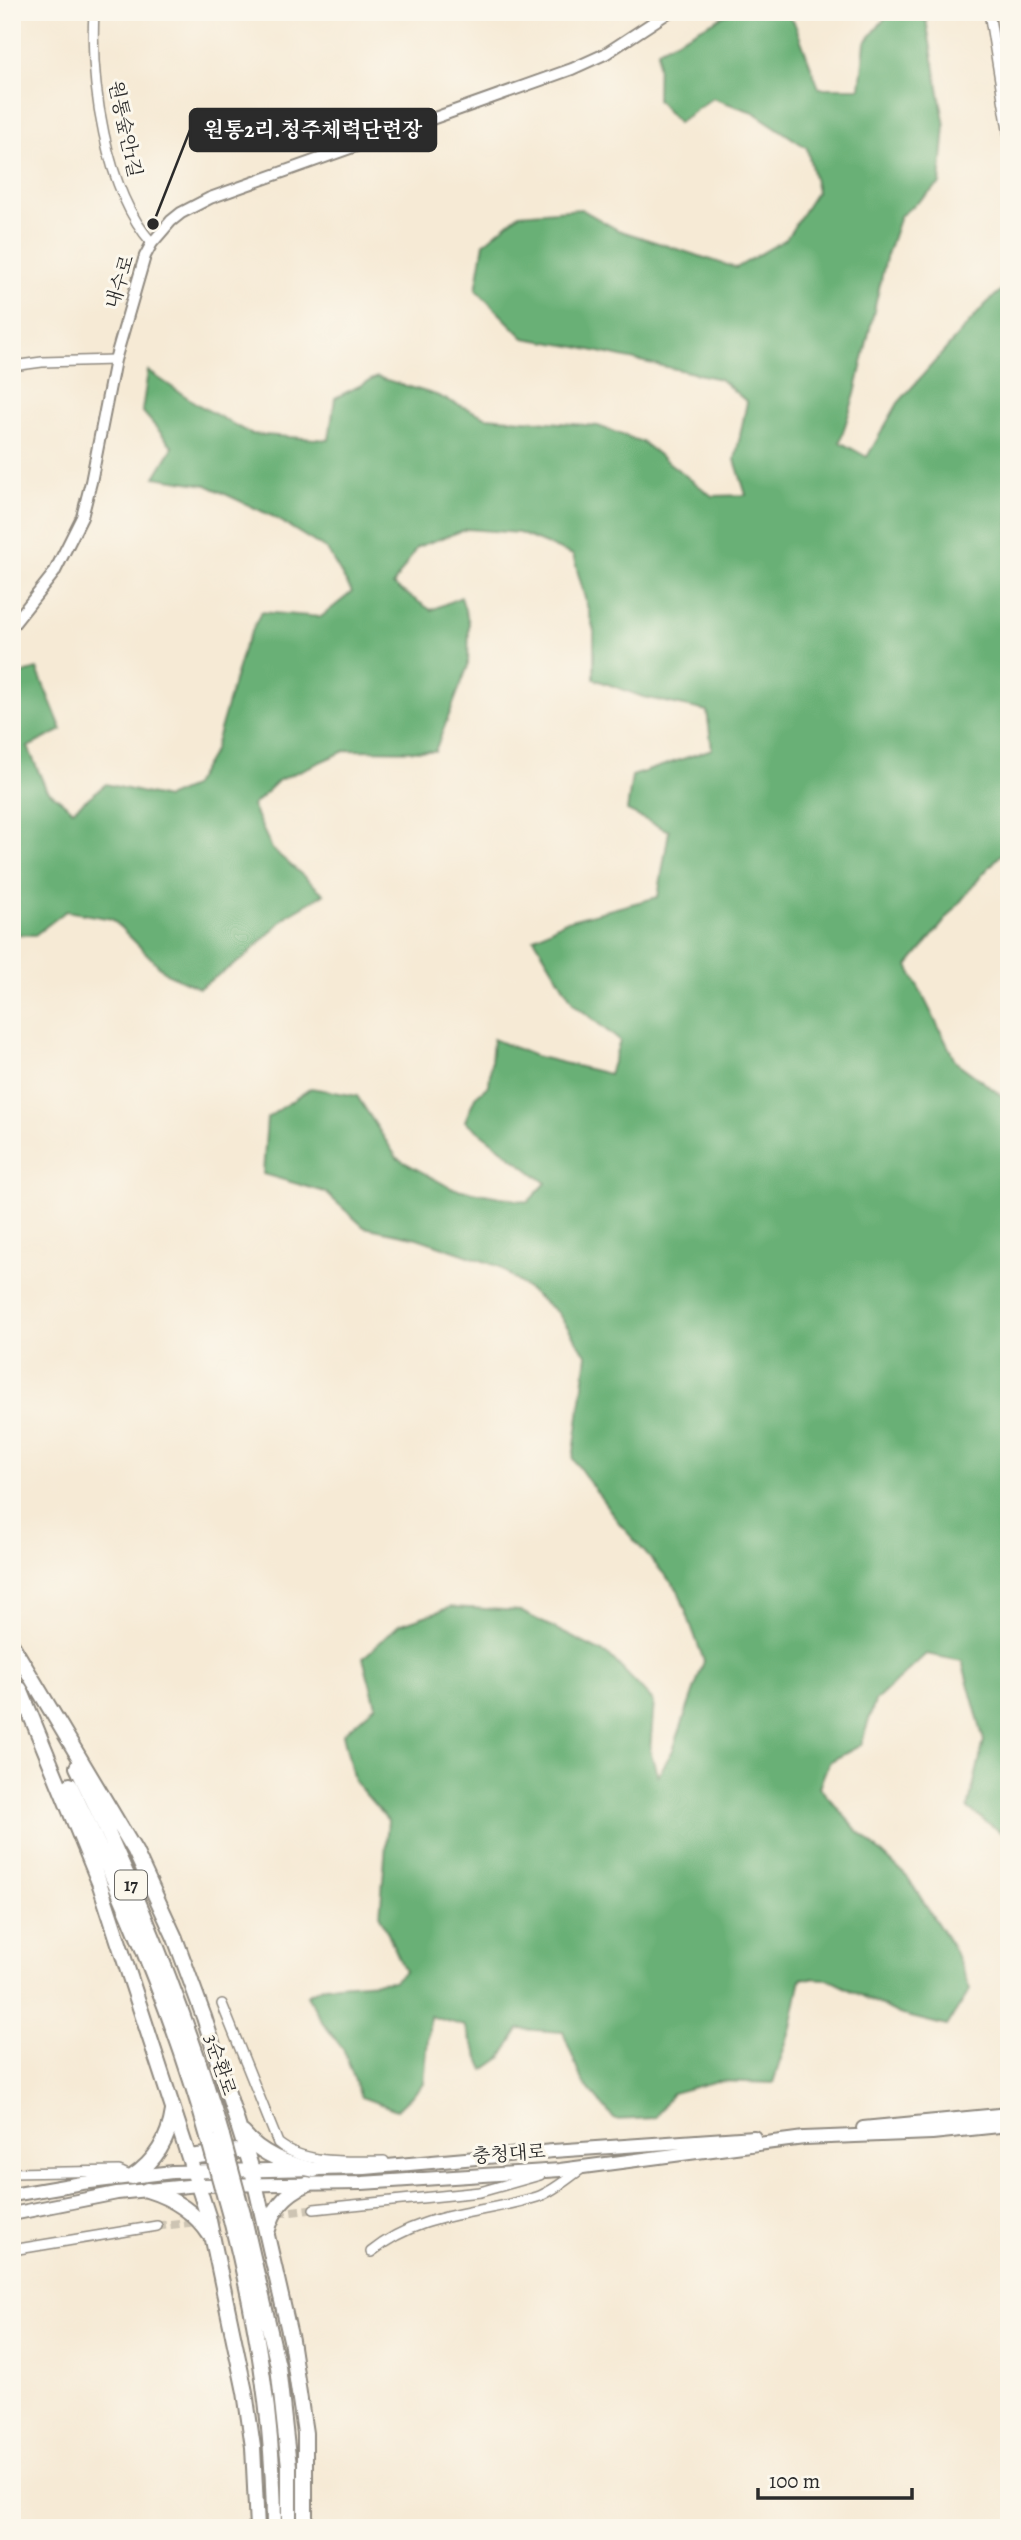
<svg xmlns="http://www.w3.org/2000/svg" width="1021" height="2540" font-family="Alegreya,'Noto Serif KR',serif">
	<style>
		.forest { fill: #69b076; stroke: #4a6e50; stroke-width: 2 }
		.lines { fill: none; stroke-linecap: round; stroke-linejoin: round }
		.minor-tunnel { stroke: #cdc4b3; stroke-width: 9; stroke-dasharray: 9 4.5; stroke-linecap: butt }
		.minor-casing { stroke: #908a80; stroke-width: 12 }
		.tertiary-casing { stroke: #908a80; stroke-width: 14 }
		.secondary-casing { stroke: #908a80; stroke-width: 16 }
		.trunk-casing { stroke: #908a80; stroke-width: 18 }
		.minor { stroke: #fff; stroke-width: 9 }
		.tertiary { stroke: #fff; stroke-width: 10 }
		.secondary { stroke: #fff; stroke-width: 12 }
		.trunk { stroke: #fff; stroke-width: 14 }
		.trunk-bridge-casing { stroke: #908a80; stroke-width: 18; stroke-linecap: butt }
		.trunk-bridge { stroke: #fff; stroke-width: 14 }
		.labels { text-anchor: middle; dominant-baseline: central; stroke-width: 6; stroke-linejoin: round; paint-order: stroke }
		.shield { fill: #fbf7ec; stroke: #696865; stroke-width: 2 }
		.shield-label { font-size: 18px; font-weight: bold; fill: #2b2b2b }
		.street-label { font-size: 19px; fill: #2b2b2b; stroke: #fbf7ec }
		.leader { fill: none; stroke: #2b2b2b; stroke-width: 2.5 }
		.callout-dot { fill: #2b2b2b; stroke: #fbf7ec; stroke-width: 2.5 }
		.callout { fill: #2b2b2b; stroke: #2b2b2b; stroke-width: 2.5 }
		.callout-label { font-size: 21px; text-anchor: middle; font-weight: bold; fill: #fff }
	</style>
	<rect width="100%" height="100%" fill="#fbf7ec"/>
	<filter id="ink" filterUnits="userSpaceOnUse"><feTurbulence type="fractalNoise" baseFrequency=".0143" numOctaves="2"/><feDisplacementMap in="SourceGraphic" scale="14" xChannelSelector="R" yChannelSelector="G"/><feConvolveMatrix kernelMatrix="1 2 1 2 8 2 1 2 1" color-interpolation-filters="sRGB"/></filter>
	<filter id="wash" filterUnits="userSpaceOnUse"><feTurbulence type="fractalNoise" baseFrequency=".00686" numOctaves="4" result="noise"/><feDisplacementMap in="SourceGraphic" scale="28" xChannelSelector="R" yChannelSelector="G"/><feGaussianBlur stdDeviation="1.57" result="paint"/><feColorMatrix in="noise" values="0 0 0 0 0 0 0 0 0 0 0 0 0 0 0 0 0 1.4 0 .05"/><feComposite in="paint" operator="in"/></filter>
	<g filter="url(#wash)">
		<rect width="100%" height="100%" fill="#f6ead5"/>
		<!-- forest -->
		<path class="forest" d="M731,12H783L794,22L819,88H860L865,43L890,12H903L926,20L945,126L940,184L900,216L886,258L855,394L840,442L867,457L898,403L985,305L1009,283V846L982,875L908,966L956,1062L1009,1101V1831L1006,1836L968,1808L984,1741L962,1661L926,1654L875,1701L861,1745L829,1762L819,1787L855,1828L908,1878L955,1951L970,1990L947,2026L899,2014L828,1979L801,1978L791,2027L773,2083L717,2081L672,2093L655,2118L615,2120L582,2081L563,2032L519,2029L501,2058L484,2070L465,2026L430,2016L424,2084L397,2110L361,2097L343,2049L323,2023L307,1995L324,1986L393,1981L405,1971L380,1916L388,1820L354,1781L343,1734L376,1705L363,1658L399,1625L451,1607L520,1611L610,1656L654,1702L650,1751L658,1776L673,1750L704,1661L678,1590L619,1523L573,1459L587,1356L558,1313L498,1266L417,1238L364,1227L325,1192L263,1174L267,1118L311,1088L357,1096L397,1158L451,1188L528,1202L546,1183L465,1121L475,1097L489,1085L493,1039L535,1056L609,1074L620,1041L574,1004L534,938L563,922L658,897L669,831L627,811L632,776L712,749L707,711L643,697L594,679V631L573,555L519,533L467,529L417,547L393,585L431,610L461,597L469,623L468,666L435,751L347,750L279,780L252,806L272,849L324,894L288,915L244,958L199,988L166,973L112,919L66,911L35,935L12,934L19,876L12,872V685L16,675L37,669L62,730L28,747L46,789L73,810L106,784L166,798L192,787L214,750L244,647L261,612L321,617L352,592L327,550L272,516L206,485L155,477L173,447L142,411L148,371L197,404L251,434L329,440L335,398L377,377L436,395L486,417L598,426L642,442L712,496L746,495L735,460L747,402L720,379L577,347L524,338L476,290L484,243L519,214L581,209L618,230L736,268L786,239L817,191L807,148L753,112L712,98L678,123L657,100L658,50Z"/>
	</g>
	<g filter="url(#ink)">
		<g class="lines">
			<!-- minor-tunnel -->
			<path class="minor-tunnel" d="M157,2226L314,2209"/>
			<!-- minor casing -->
			<g class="minor-casing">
				<path id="minor" d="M94,12C90,81 105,190 152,243
					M989,12L1009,136
					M12,366L42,362L115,360
					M222,2004L278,2143C304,2165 351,2161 384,2161
					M12,2173L119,2171L130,2176
					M314,2209L480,2192L540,2175
					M12,2250L157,2226
					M371,2252C421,2211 479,2215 537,2197C553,2192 569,2177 583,2168"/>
			</g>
			<!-- tertiary casing -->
			<g class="tertiary-casing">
				<path id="tertiary" d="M12,626L54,573L82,517L91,482L115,360L145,256L152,243L171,221L181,213L210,198L572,69L605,54L669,12"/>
			</g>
			<!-- secondary casing -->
			<g class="secondary-casing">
				<path id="secondary" d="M863,2128L1009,2114
					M12,2195L82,2183L172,2172L365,2168L553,2151L754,2137
					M12,2214L117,2193L198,2185L362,2183L560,2170L804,2138L932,2133L1009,2125"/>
			</g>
			<!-- trunk casing -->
			<g class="trunk-casing">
				<path id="trunk" d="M12,1645L135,1851L175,1938L204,2017L252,2170L291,2340L305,2433V2528
					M20,1689L99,1882L208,2216L245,2392L253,2447L257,2528
					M77,1767C135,1886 185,2009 222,2136
					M70,1785C125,1899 174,2015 208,2137
					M243,2133C261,2155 287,2164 314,2170
					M189,2157L246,2150
					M132,2177C156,2161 169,2139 173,2111
					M147,2190C173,2198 195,2212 210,2235
					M243,2214L278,2366L289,2466V2528
					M230,2216C257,2319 274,2421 274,2528
					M267,2233C273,2209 284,2194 307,2184"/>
			</g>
			<!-- minor -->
			<use href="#minor" class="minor"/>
			<!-- tertiary -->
			<use href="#tertiary" class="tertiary"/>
			<!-- secondary -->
			<use href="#secondary" class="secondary"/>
			<!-- trunk -->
			<use href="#trunk" class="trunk"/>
			<!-- trunk-bridge casing -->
			<g class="trunk-bridge-casing">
				<path id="trunk-bridge" d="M222,2136L243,2214
					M208,2137L230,2216"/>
			</g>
			<!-- trunk-bridge -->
			<use href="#trunk-bridge" class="trunk-bridge"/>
		</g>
	</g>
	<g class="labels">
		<!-- shield labels -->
		<rect class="shield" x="115" y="1870.5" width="32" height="29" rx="5"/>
		<g class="shield-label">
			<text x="131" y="1885">17</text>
		</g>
		<!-- street labels -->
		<g class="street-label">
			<text transform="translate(125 129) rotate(78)">원통숲안1길</text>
			<text transform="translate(120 282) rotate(-73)">내수로</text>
			<text transform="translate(220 2065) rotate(72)">3순환로</text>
			<text transform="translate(509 2154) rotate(-4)">충청대로</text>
		</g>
	</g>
	<!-- callouts -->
	<path class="leader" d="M153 224L190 130"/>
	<circle class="callout-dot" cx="153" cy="224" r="7"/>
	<rect class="callout" x="190" y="109" width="246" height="42" rx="7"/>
	<g class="callout-label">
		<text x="313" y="137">원통2리.청주체력단련장</text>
	</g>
	<!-- margin -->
	<rect width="1021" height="2540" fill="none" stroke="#fbf7ec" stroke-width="42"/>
	<!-- scale -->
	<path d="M758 2488v10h154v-10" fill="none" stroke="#2b2b2b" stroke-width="3.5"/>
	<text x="769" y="2488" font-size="21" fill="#2b2b2b" stroke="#fbf7ec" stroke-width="5" paint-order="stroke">100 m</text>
</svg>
